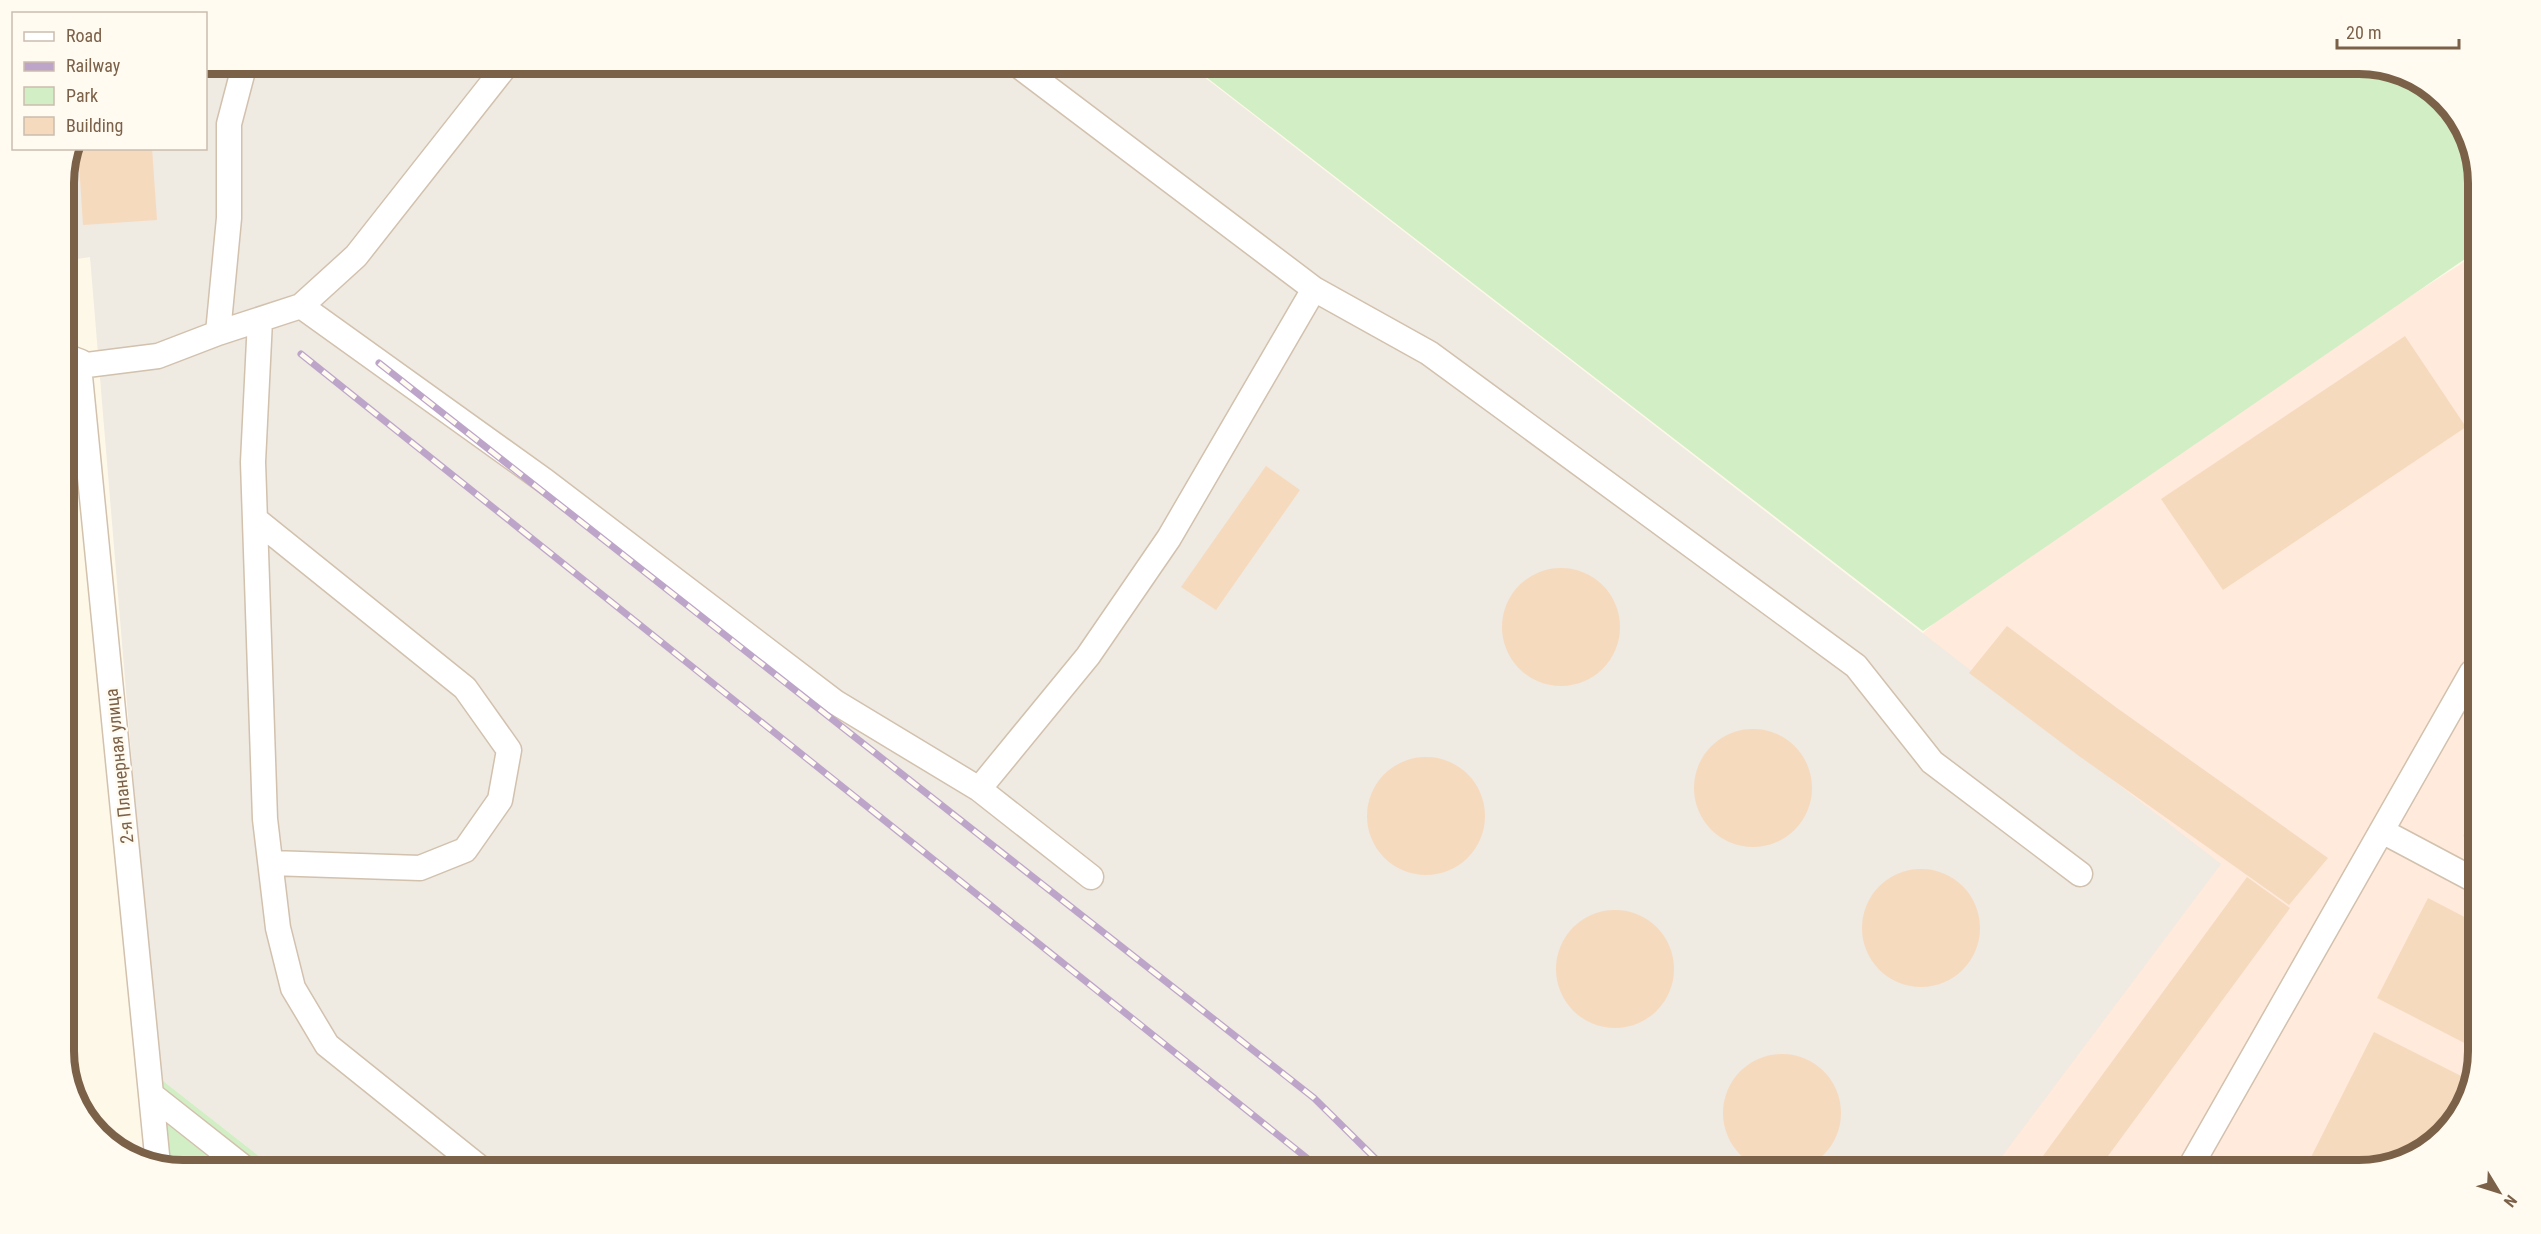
<svg xmlns="http://www.w3.org/2000/svg" width="2541" height="1234" font-family="'Roboto Condensed',sans-serif">
	<style>
		.commercial { fill: #ffeadc }
		.industrial { fill: #efeae2 }
		.green { fill: #d1eec5 }
		.building { fill: #f6dabe }
		.lines { fill: none; stroke-linecap: round; stroke-linejoin: round }
		.service-casing { stroke: #d2c1ad; stroke-width: 27 }
		.minor-casing { stroke: #d2c1ad; stroke-width: 36 }
		.service { stroke: #fff; stroke-width: 24 }
		.minor { stroke: #fff; stroke-width: 33 }
		.rail-casing { stroke: #bda5ca; stroke-width: 7 }
		.rail { stroke: #fffbf1; stroke-width: 4.5; stroke-dasharray: 14; stroke-linecap: butt }
		.labels { text-anchor: middle; dominant-baseline: central; stroke-width: 5; stroke-linejoin: round; paint-order: stroke }
		.street-label { font-size: 18px; fill: #7c6149; stroke: #fffbf1 }
		.rim { fill: none; stroke: #7c6149; stroke-width: 8 }
	</style>
	<rect width="100%" height="100%" fill="#fef8e9"/>
	<!-- commercial -->
	<path class="commercial" d="M2478,253V1052L2466,1104L2425,1151L2359,1171H1991L1923,633L2018,550L2046,530Z"/>
	<!-- industrial -->
	<path class="industrial" d="M206,63H1186L2221,864L1991,1171H278L158,1077L90,257L63,261V175L69,149L206,148Z"/>
	<!-- green -->
	<path class="green" d="M1188,63H2359L2411,75L2458,116L2478,175V250L1923,631Z
		M158,1077L278,1171H182L165,1167Z"/>
	<!-- building -->
	<path class="building" d="M78,148H152L157,220L83,225Z
		M2405,336L2466,427L2223,590L2161,499Z
		M1266,466L1300,490L1216,610L1181,587Z
		M1502 627a59 59 0 1 1 118 0a59 59 0 1 1-118 0Z
		M2007,626L2117,708L2328,858L2289,905L2079,756L1969,673Z
		M1694 788a59 59 0 1 1 118 0a59 59 0 1 1-118 0Z
		M1367 816a59 59 0 1 1 118 0a59 59 0 1 1-118 0Z
		M2478,808V844L2463,836Z
		M1862 928a59 59 0 1 1 118 0a59 59 0 1 1-118 0Z
		M2247,877L2290,908L2097,1171H2032Z
		M2428,898L2478,924V1050L2377,998Z
		M1556 969a59 59 0 1 1 118 0a59 59 0 1 1-118 0Z
		M2374,1032L2471,1081L2466,1104L2425,1151L2359,1171H2304Z
		M1723 1113a59 59 0 1 1 118 0a59 59 0 1 1-118 0Z"/>
	<g class="lines">
		<!-- service casing -->
		<g class="service-casing">
			<path id="service" d="M1015,63L1314,289L1429,353L1856,666L1932,762L2080,874
				M301,306L545,481L835,702L979,789L1091,877
				M260,320L253,462L265,819L278,928L293,988L327,1045L484,1171
				M218,333L301,306L356,256L508,63
				M255,519L465,688L509,750L500,800L465,850L420,868L271,863
				M979,789L1088,656L1169,538L1314,289
				M2382,831L2478,882
				M153,1096L248,1171
				M158,1165L79,366L158,356L218,333L229,218V124L245,63
				M2188,1171L2472,672L2478,669"/>
		</g>
		<!-- minor casing -->
		<g class="minor-casing">
			<path id="minor" d="M63,360L79,366"/>
		</g>
		<!-- service -->
		<use href="#service" class="service"/>
		<!-- minor -->
		<use href="#minor" class="minor"/>
		<!-- rail casing -->
		<g class="rail-casing">
			<path id="rail" d="M301,354L1323,1171
				M379,363L1314,1098L1388,1171"/>
		</g>
		<!-- rail -->
		<use href="#rail" class="rail"/>
	</g>
	<g class="labels">
		<!-- street labels -->
		<g class="street-label">
			<text transform="translate(119 766) rotate(-96)">2-я Планерная улица</text>
		</g>
	</g>
	<!-- crop -->
	<path d="M0 0H2541V1234H0ZM183 74H2359A109 109 0 0 1 2468 183V1051A109 109 0 0 1 2359 1160H183A109 109 0 0 1 74 1051V183A109 109 0 0 1 183 74Z" fill="#fffbf1" fill-rule="evenodd"/>
	<path class="rim" d="M183 74H2359A109 109 0 0 1 2468 183V1051A109 109 0 0 1 2359 1160H183A109 109 0 0 1 74 1051V183A109 109 0 0 1 183 74Z"/>
	<!-- legend -->
	<rect x="12" y="12" width="195" height="138" fill="#fffbf1" stroke="#cbbdae" stroke-width="1.5"/>
	<rect x="24" y="32" width="30" height="9" fill="#ffffff" stroke="#cbbdae" stroke-width="1.5"/>
	<text x="66" y="42" font-size="18" fill="#7c6149">Road</text>
	<rect x="24" y="62" width="30" height="9" fill="#bda5ca" stroke="#cbbdae" stroke-width="1.5"/>
	<text x="66" y="72" font-size="18" fill="#7c6149">Railway</text>
	<rect x="24" y="87" width="30" height="18" fill="#d1eec5" stroke="#cbbdae" stroke-width="1.5"/>
	<text x="66" y="102" font-size="18" fill="#7c6149">Park</text>
	<rect x="24" y="117" width="30" height="18" fill="#f6dabe" stroke="#cbbdae" stroke-width="1.5"/>
	<text x="66" y="132" font-size="18" fill="#7c6149">Building</text>
	<!-- north arrow -->
	<g transform="translate(2499 1192) rotate(128)" stroke="#fffbf1" stroke-width="4.5" paint-order="stroke">
	<path d="M0-4.5L10 22L0 15L-10 22Z" fill="#7c6149"/>
	<text y="-9" font-size="16" font-weight="bold" text-anchor="middle" fill="#7c6149">N</text>
	</g>
	<!-- scale -->
	<path d="M2337 39v9h122v-9" fill="none" stroke="#7c6149" stroke-width="3"/>
	<text x="2346" y="39" font-size="18" fill="#7c6149" stroke="#fffbf1" stroke-width="4.5" paint-order="stroke">20 m</text>
</svg>
